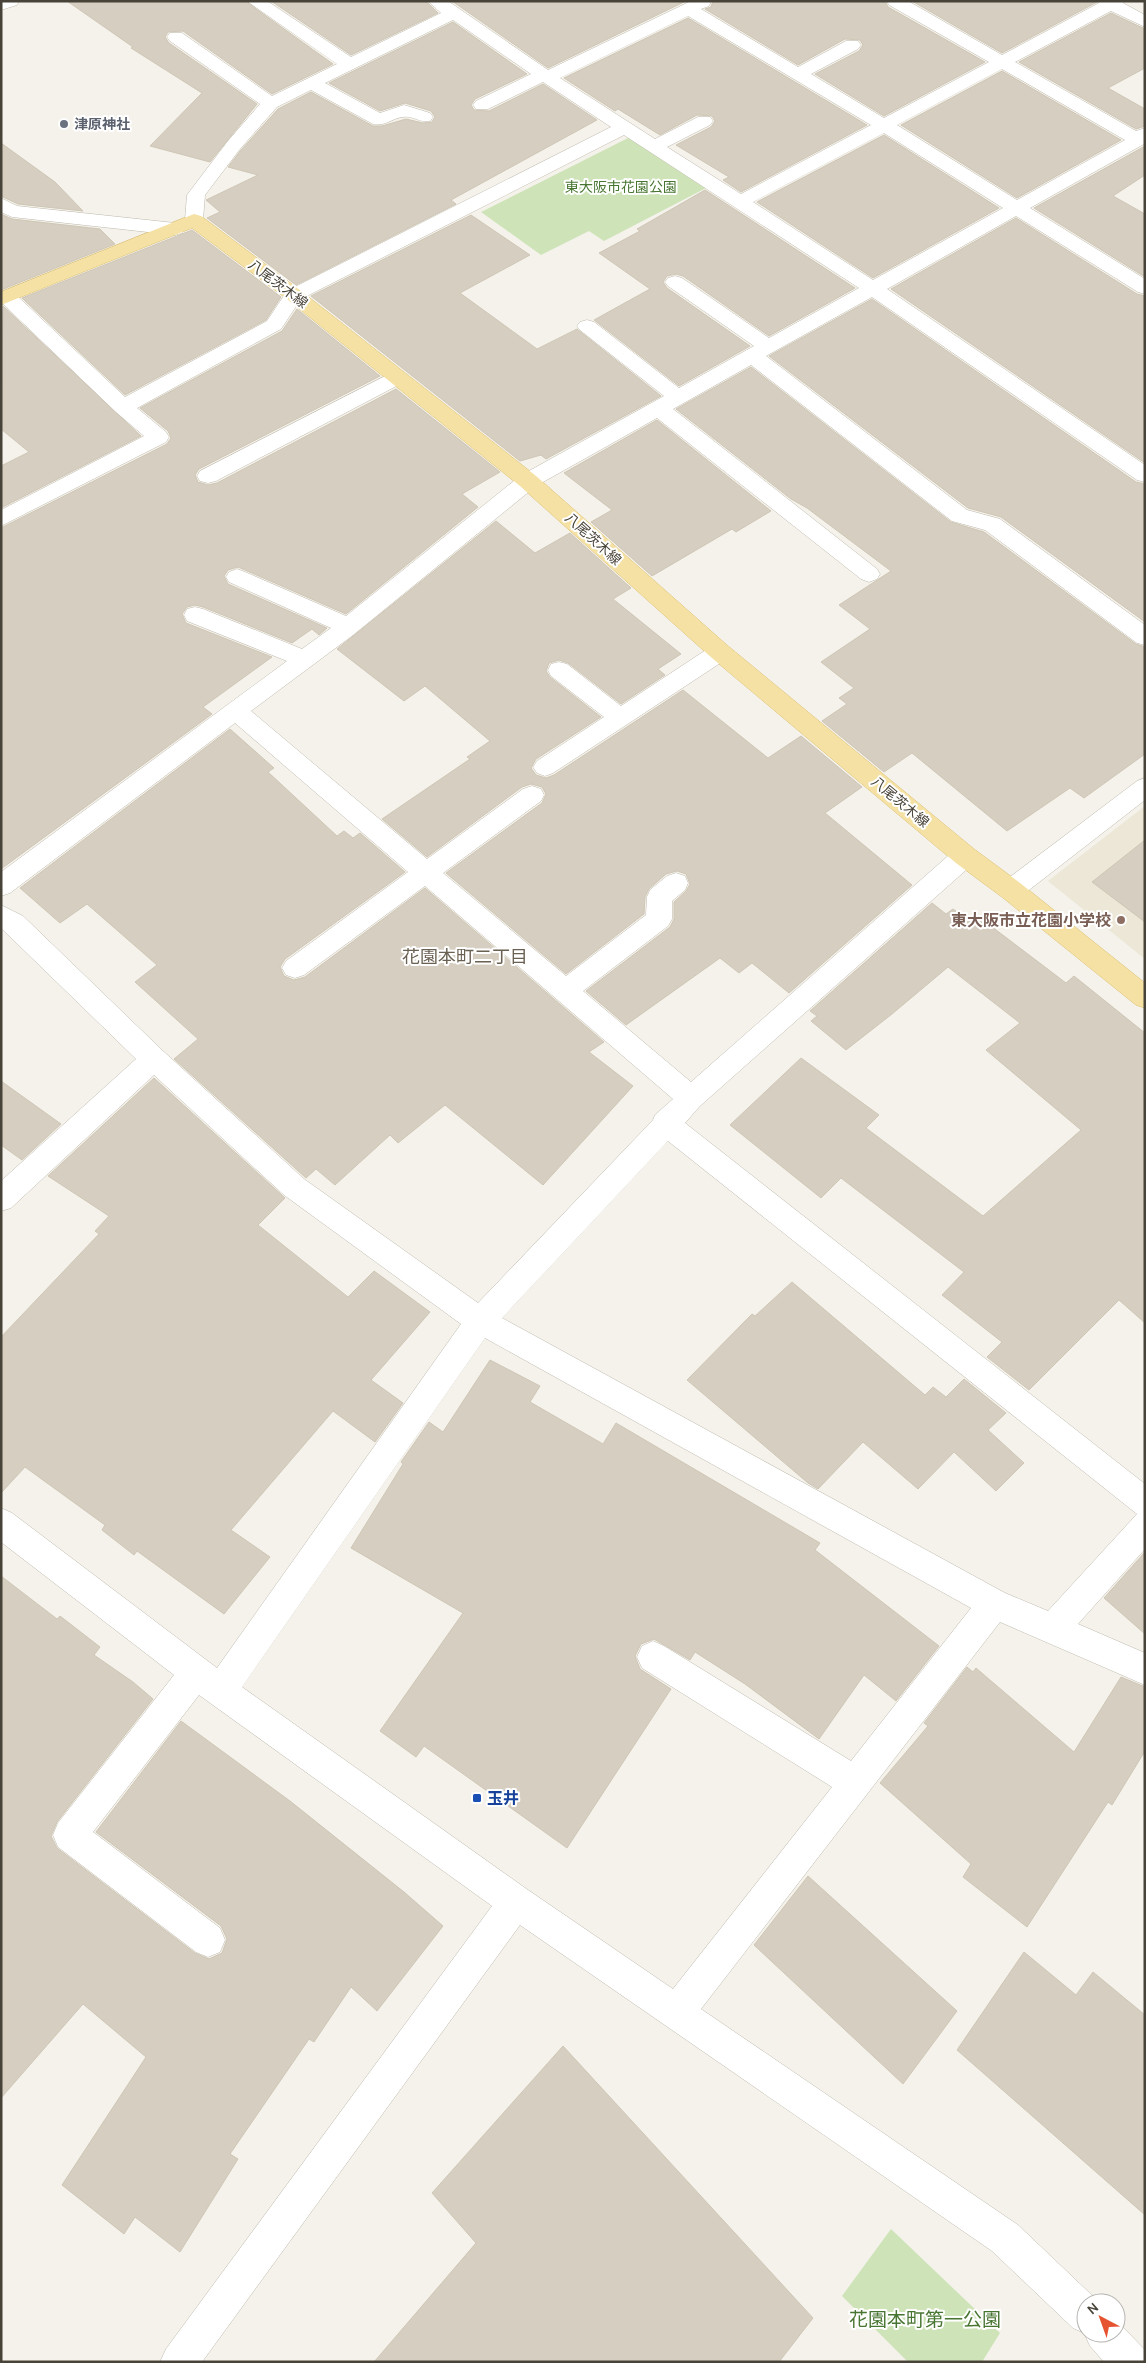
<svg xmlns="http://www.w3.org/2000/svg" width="1146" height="2363" font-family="Karla,'Noto Sans JP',sans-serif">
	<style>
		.education { fill: #ece7d6 }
		.green { fill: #cee4b8 }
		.building { fill: #d5cec1; stroke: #cfc6b5 }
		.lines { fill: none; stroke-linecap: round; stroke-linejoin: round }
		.minor-casing { stroke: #bfbaae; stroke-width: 1 }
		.major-casing { stroke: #dabf74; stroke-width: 1 }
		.minor { fill: #fff; fill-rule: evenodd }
		.major { fill: #f5e1a3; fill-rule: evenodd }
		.worship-dot { fill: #6b7280; stroke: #fff; stroke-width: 2 }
		.education-dot { fill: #8d6e63; stroke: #fff; stroke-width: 2 }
		.transit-dot { fill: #1a4fb4; stroke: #fff; stroke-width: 2 }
		.labels { text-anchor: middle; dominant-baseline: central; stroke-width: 4; stroke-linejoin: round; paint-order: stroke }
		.far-worship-label { font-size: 14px; font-weight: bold; fill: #5b616d; stroke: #fff; text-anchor: start }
		.far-park-label { font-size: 14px; fill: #487531; stroke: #fff }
		.far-street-label { font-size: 14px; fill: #484339; stroke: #fff }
		.education-label { font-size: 16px; font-weight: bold; fill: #785e54; stroke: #fff; text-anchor: end }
		.transit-label { font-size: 16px; font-weight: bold; fill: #164399; stroke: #fff; text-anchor: start }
		.neighbourhood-label { font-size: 18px; fill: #6a6152; stroke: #fff }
		.near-park-label { font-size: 19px; fill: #487531; stroke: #fff }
	</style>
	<rect width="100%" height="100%" fill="#f4f2eb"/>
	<!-- education -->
	<path class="education" d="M1145,806V959L1048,881Z"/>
	<!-- green -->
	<path class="green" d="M630,137L708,187L604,241L589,231L541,255L481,212Z
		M891,2229L1000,2333L982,2362H908L842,2296Z"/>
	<!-- building -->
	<path class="building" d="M67,1H245L333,64L272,94L183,31L168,32L165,37L169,43L257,104L210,162L150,146L202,93L131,48L133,47Z
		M271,1H426L438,13L351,55Z
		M452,1H686L548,68Z
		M713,1H885L888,7L985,62L884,116L815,74L859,51L863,45L860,40L845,39L798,65L705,9L711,7Z
		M912,1H1095L1097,2L1002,53Z
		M1111,13L1145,29V68L1108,88L1145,109V126L1136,129L1019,62Z
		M688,18L867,125L741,192L723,180L729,177L676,145L711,127L715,121L712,116L697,115L660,135L618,109L615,111L564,78Z
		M453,22L527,74L475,99L471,105L474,110L489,111L543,84L597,120L451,200L456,204L296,285L207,218L220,212L206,200L258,175L228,167L241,150L278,109L311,92L373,126H382L406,119L423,123L432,122L435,117L431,111L405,103L380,111L329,83Z
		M1002,71L1121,140L1017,198L901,125Z
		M884,135L999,208L873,278L757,202Z
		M1,143L55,182L83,211L18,204L1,196Z
		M1145,146V175L1113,196L1145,214V277L1034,208Z
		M705,190L855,288L769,336L683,276L676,274L667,276L663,282L667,288L750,346L679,386L594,320L650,289L599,253L640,231L637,229Z
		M1,214L12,219L100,229L115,244L1,290Z
		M471,215L530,255L460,293L537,349L577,329L661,396L546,459L541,455L520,461L311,296Z
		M1016,218L1137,294L1145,296V463L891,289Z
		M192,230L281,297L266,320L125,395L22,298Z
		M872,299L1136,482L1145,484V622L1001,517L968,508L769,356Z
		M3,306L141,436L1,508V466L29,452L1,429Z
		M297,309L380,376L199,469L195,475L198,482L208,485L217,483L396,389L500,472L462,494L478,507L346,614L238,567L228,570L224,576L228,584L327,628L319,635L312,629L292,643L203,607L195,605L187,607L182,614L186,623L272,657L203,707L212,714L1,869V528L167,444L171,438L168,431L140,408L282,331Z
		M751,367L951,522L984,532L1136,644L1145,647V754L1084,798L1070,788L1007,831L912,753L884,772L822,721L847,704L839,698L854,688L821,662L870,629L839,605L891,571L807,508L791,499L676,409Z
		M657,420L771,511L736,532L732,529L652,576L591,522L612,510L564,473Z
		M496,521L535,553L570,533L631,588L613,599L681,654L658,669L665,675L621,704L568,663L559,660L549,663L546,671L550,677L601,717L536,759L531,768L536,775L546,778L554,775L683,690L768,758L801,736L862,787L825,813L912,885L789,993L752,963L739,973L720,958L626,1025L586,991L670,927L674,919V902L686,891L690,884L686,874L677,871L666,874L649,889L645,897L644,914L566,974L446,873L542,803L546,794L542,787L531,784L522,787L427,857L382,819L470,759L467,757L490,741L425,686L404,701L337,649Z
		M230,729L274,768L268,772L337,836L344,831L353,838L360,833L405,872L285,959L280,967L284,976L294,980L305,977L425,888L604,1042L589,1052L633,1086L543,1185L445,1105L398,1143L390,1135L335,1185L316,1169L306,1178L174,1059L198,1039L135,982L157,965L87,904L60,923L20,888Z
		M1145,840V922L1092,882Z
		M932,903L946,914L953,909L973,923L979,917L1066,983L1074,976L1145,1033V1323L1119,1300L1029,1390L987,1357L1002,1342L942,1295L964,1272L841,1178L821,1198L730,1125L801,1058L879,1115L866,1128L983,1216L1081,1130L986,1050L1020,1023L948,967L892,1014L846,1050L811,1021L817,1016L810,1011Z
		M154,1078L285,1198L258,1225L348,1297L374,1271L430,1312L371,1380L403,1403L375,1442L333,1411L231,1530L270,1557L224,1614L137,1551L134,1555L102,1530L105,1525L25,1467L1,1493V1337L99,1234L95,1231L109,1216L48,1176Z
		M1,1081L61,1124L22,1160L1,1145Z
		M792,1282L925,1395L933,1387L946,1397L964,1379L1006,1413L988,1430L1024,1463L996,1491L954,1452L918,1489L863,1442L818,1489L808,1483L687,1380L752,1314L755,1316Z
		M490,1360L540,1386L530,1402L603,1444L616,1423L820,1543L815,1550L939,1646L896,1701L864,1675L819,1739L745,1684L695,1652L690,1660L654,1639L641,1644L635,1656L640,1669L671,1689L567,1848L424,1746L416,1757L380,1731L463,1613L351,1548L403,1464L401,1462L429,1422L443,1432Z
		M1145,1552V1634L1104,1598Z
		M1,1576L57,1619L60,1616L100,1647L94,1655L133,1682L153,1699L57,1822L51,1836L57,1848L195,1953L209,1959L222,1953L227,1939L221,1926L96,1832L181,1721L290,1801L404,1892L443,1926L377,2011L351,1987L314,2042L309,2039L230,2154L238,2159L180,2252L135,2217L124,2234L62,2185L146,2057L83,2004L1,2098Z
		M967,1667L973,1672L976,1668L1074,1752L1121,1677L1145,1687V1751L1112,1805L1108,1802L1027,1927L963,1877L971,1864L880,1783L928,1726L924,1723Z
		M808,1876L957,2011L903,2084L754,1945Z
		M1024,1952L1076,1995L1093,1972L1145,2015V2215L957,2050Z
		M563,2046L813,2318L779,2362H374L476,2243L432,2193Z"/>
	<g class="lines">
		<!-- minor casing -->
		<g class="minor-casing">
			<path id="minor" d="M1,1H19L17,5L1,10Z
				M247,1H267L351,57L441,13L428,1H448L548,70L691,1H711L709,6L701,9L798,67L846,41H858L861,45L858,49L811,74L884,118L989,62L889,5L887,1H908L1002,55L1099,3L1098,1H1124L1123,3L1145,15V27L1111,11L1015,62L1136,131L1145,128L1144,144L1030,208L1145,279V294L1138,292L1016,216L887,289L1145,465V482L1137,480L872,297L766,356L967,510L1000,519L1145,625V645L1137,643L985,530L952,521L751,365L673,409L877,569L880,574L877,579L869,582L861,579L657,418L536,486L353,635L251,711L427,859L523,789L532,786L541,789L544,795L541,801L443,873L566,976L646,915L647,897L650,890L667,876L676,873L685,876L688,883L685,890L672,901V919L668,926L583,991L691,1082L956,849L965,846L974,849L977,856L974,863L700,1106L685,1123L1145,1484V1549L1078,1624L1145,1653V1685L1000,1622L701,2009L1018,2225L1099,2302L1086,2303V2333H1116V2320L1144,2349L1145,2362H1104L1090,2346L1084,2333L1073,2328L992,2251L520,1925L202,2362H160L166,2349L492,1906L199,1695L93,1832L220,1928L225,1940L220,1952L208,1957L196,1952L58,1847L53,1835L58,1823L174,1675L1,1542V1508L12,1513L217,1668L461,1324L284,1195L154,1075L11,1208L1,1211V1181L136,1059L1,928V905L23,916L163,1051L304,1179L478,1303L653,1120L655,1115L673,1099L425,886L304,975L295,978L286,975L282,968L286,961L408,872L235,723L10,893L1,896V872L287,661L187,621L184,615L187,609L195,607L203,609L302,649L331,628L229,582L226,577L229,572L237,569L245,572L346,616L520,476L664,396L580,330L577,326L580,322L587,320L594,322L679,388L754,346L668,286L665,282L668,278L675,276L682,278L769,338L859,288L624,135L301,299L281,329L137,408L166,432L169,437L166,442L1,526V510L144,436L116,412L1,302V292L14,293L125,397L267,321L287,291L611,127L543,82L488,109H476L473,105L476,101L531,74L453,20L325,83L380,113L404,105L430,113L433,117L430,121C420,123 412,115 403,117C392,118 385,127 373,124L311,90L277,107L240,149L205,195L203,220L201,224L194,226L187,224L185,220L187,195L228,141L260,104L170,41L167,37L170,33H182L272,96L337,64ZM688,16L871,125L741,194L667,147L710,125L713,121L710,117H698L655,139L560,78ZM1002,69L1125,140L1017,200L897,125ZM884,133L1003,208L873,280L753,202ZM668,1141L1137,1514L1048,1611L1005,1593L502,1318ZM485,1338L971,1608L851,1761L664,1646L653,1641L642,1646L637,1657L642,1668L832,1787L673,1989L528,1890L242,1687Z
				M1,198L17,206L175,223L182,225L185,229L182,233L175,235L12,217L1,212Z
				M397,370L404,372L407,377L404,382L216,481L208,483L200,481L197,476L200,471Z
				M720,644L728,646L731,652L728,658L553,773L545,776L537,773L533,767L537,761L604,717L551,676L548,670L551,664L559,662L567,664L621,706L712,646Z
				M1145,778V800L1020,897L1011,900L1002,897L999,890L1002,883L1137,781Z"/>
		</g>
		<!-- major casing -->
		<g class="major-casing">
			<path id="major" d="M194,214L201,216L301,291L536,476L728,646L974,849L1020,883L1145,983V1008L1136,1005L1002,897L956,863L712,658L520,486L287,299L192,228L1,305V292Z"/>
		</g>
		<!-- minor -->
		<use href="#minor" class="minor"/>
		<!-- major -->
		<use href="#major" class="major"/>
	</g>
	<!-- markers -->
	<circle class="worship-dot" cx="64" cy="124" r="5"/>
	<circle class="education-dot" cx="1121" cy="920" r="5"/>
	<rect class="transit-dot" x="472" y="1793" width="10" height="10" rx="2.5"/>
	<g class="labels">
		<!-- far-worship labels -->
		<g class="far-worship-label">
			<text x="74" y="124">津原神社</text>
		</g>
		<!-- far-park labels -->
		<g class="far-park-label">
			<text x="621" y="187">東大阪市花園公園</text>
		</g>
		<!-- far-street labels -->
		<g class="far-street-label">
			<text transform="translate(278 284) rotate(37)">八尾茨木線</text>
			<text transform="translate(593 539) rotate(42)">八尾茨木線</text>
			<text transform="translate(900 802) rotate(40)">八尾茨木線</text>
		</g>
		<!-- education labels -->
		<g class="education-label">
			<text x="1111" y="920">東大阪市立花園小学校</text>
		</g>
		<!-- transit labels -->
		<g class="transit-label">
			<text x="487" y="1798">玉井</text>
		</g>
		<!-- neighbourhood labels -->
		<g class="neighbourhood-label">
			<text x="465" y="957">花園本町二丁目</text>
		</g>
		<!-- near-park labels -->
		<g class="near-park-label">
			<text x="925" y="2320">花園本町第一公園</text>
		</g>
	</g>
	<!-- border -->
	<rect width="1146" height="2363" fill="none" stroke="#484339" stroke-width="5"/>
	<!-- north arrow -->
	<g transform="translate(1101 2318) rotate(319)"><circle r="24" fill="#ffffff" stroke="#b6b4b0"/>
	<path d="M0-4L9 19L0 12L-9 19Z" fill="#e65330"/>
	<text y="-8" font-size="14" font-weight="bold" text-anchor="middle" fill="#484339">N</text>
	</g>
</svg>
